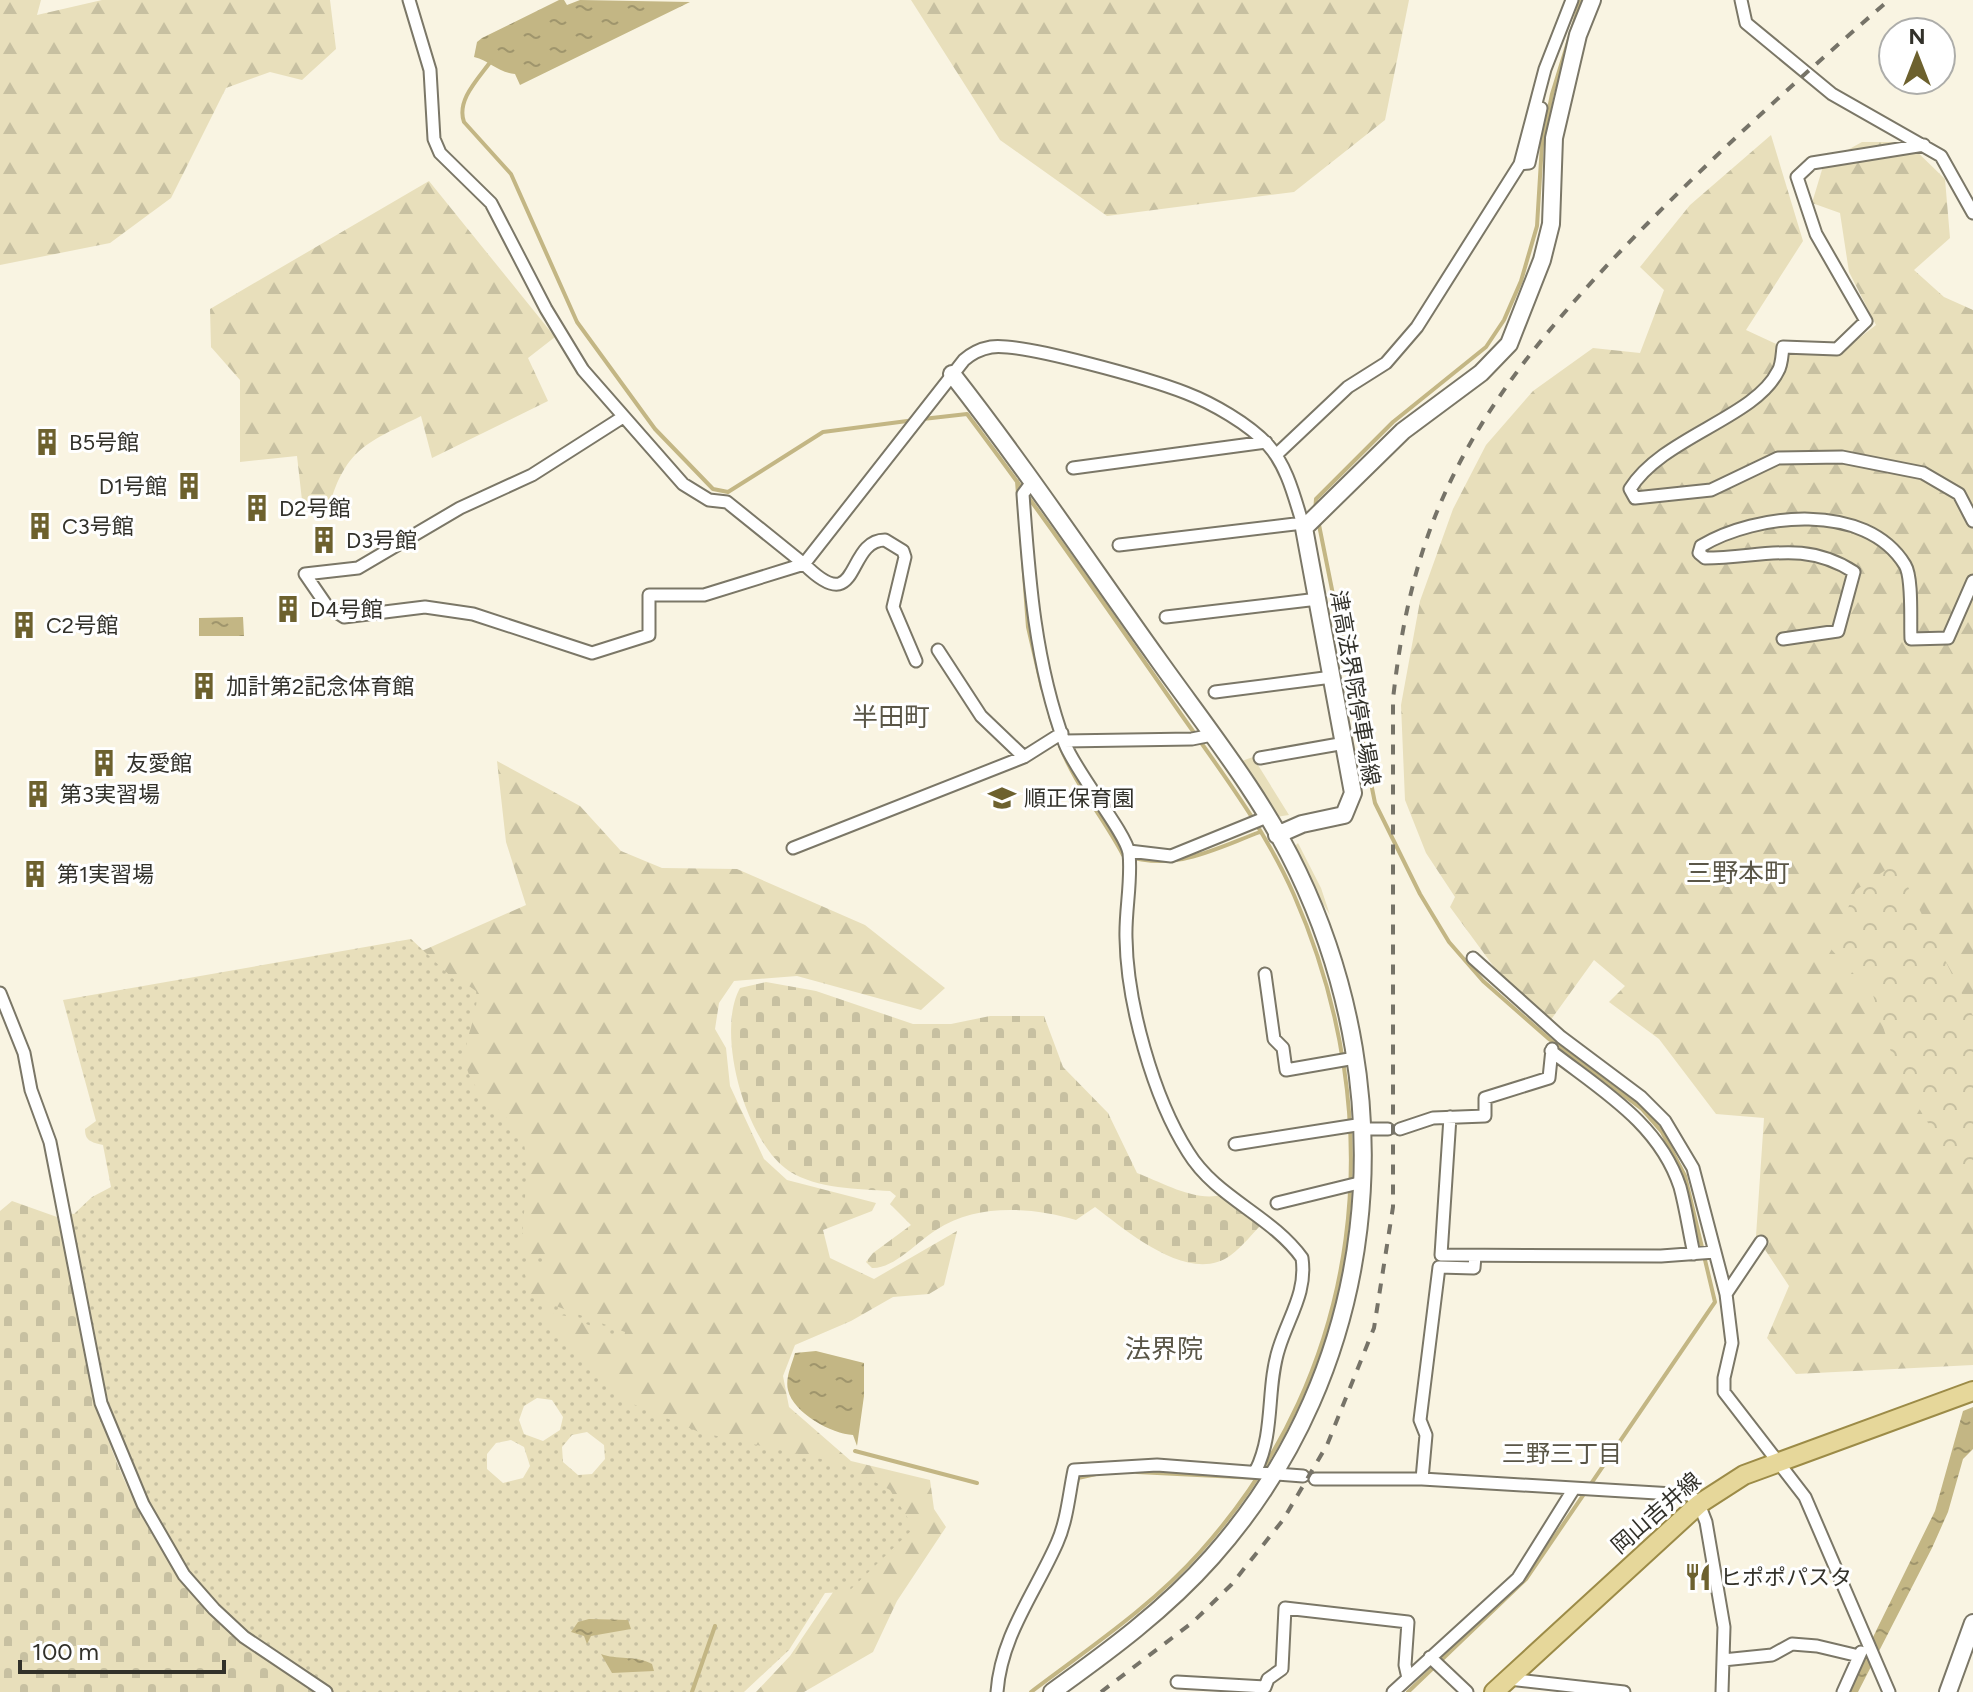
<svg xmlns="http://www.w3.org/2000/svg" width="1973" height="1692" font-family="Figtree,'Noto Sans JP',sans-serif">
	<style>
		.grass { fill: #e8dfbb }
		.forest { fill: url(#forest-firs) }
		.cemetery { fill: url(#cemetery-stones) }
		.park { fill: url(#park-crowns) }
		.garden { fill: url(#garden-dots); fill-rule: evenodd }
		.water { fill: url(#water-ripples) }
		.lines { fill: none; stroke-linecap: round; stroke-linejoin: round }
		.stream { stroke: #c3b684; stroke-width: 4 }
		.street-casing { stroke: #7b7767; stroke-width: 15 }
		.secondary-casing { stroke: #7b7767; stroke-width: 20 }
		.primary-casing { stroke: #9c8b47; stroke-width: 22 }
		.street { stroke: #fff; stroke-width: 11 }
		.secondary { stroke: #fff; stroke-width: 16 }
		.primary { stroke: #e6d79a; stroke-width: 18 }
		.rail { stroke: #767368; stroke-width: 4; stroke-dasharray: 10 10; stroke-linecap: butt }
		.labels { text-anchor: middle; dominant-baseline: central; stroke-width: 6; stroke-linejoin: round; paint-order: stroke }
		.poi-label { font-size: 22px; fill: #32312a; stroke: #fff; text-anchor: start }
		.street-label { font-size: 22px; fill: #32312a; stroke: #fff }
		.neighbourhood-label { font-size: 24px; fill: #5a5647; stroke: #fff }
		.quarter-label { font-size: 26px; fill: #5a5647; stroke: #fff }
	</style>
	<defs>
		<pattern id="forest-firs" width="22" height="20" patternUnits="userSpaceOnUse" patternTransform="scale(2)"><rect width="22" height="20" fill="#e8dfbb"/><path d="M5 1l3.5 6h-7zM16 11l3.5 6h-7z" fill="#c7c0a1"/></pattern>
		<pattern id="cemetery-stones" width="16" height="16" patternUnits="userSpaceOnUse" patternTransform="scale(2)"><rect width="16" height="16" fill="#e8dfbb"/><path d="M2 7V4a2 2 0 0 1 4 0v3zM10 15v-3a2 2 0 0 1 4 0v3z" fill="#c7c0a1"/></pattern>
		<pattern id="park-crowns" width="20" height="18" patternUnits="userSpaceOnUse" patternTransform="scale(2)"><rect width="20" height="18" fill="#e8dfbb"/><path d="M2 6a3 3 0 1 1 6 0M12 15a3 3 0 1 1 6 0" fill="none" stroke="#c7c0a1"/></pattern>
		<pattern id="garden-dots" width="8" height="8" patternUnits="userSpaceOnUse" patternTransform="scale(2)"><rect width="8" height="8" fill="#e8dfbb"/><path d="M2 2h.1M6 6h.1" fill="none" stroke="#c7c0a1" stroke-width="1.8" stroke-linecap="round"/></pattern>
		<pattern id="water-ripples" width="26" height="14" patternUnits="userSpaceOnUse" patternTransform="scale(2)"><rect width="26" height="14" fill="#c3b684"/><path d="M2 4q2-2 4 0t4 0M15 11q2-2 4 0t4 0" fill="none" stroke="#9f956c"/></pattern>
	</defs>
	<rect width="100%" height="100%" fill="#f9f4e2"/>
	<!-- grass -->
	<path class="grass" d="M1253,757L1289,815L1276,817L1239,762Z
		M1298,843L1321,888L1330,915L1313,888L1294,847Z"/>
	<!-- forest -->
	<path class="forest" d="M0,0H41L37,15L102,0H330L336,49L302,80L270,72L226,88L171,198L110,243L0,265Z
		M911,0H1409L1385,120L1294,192L1107,216L1000,140Z
		M1771,135L1803,241L1746,330L1789,350L1841,352L1876,325L1849,272L1840,213L1812,203L1824,163L1862,142H1907L1945,179L1950,238L1914,270L1944,297L1973,310V1365L1796,1374L1767,1338L1789,1286L1756,1236L1764,1118L1716,1114L1659,1039L1609,1002L1625,986L1594,960L1550,1021L1505,982L1450,907L1455,897L1426,853L1405,800L1401,705L1420,601L1453,509L1486,445L1533,391L1593,348L1640,353L1664,290L1640,267L1690,205Z
		M429,181L555,337L528,358L548,401L432,458L421,416C369,442 346,447 329,507L303,509L297,456L240,462V380L211,347L210,309Z
		M497,761L580,806L621,851L662,868L737,869L865,925L945,988L921,1010L797,976L734,981L719,1003L715,1029L726,1048L730,1086L764,1159L787,1180L876,1203L872,1211L823,1230L830,1258L874,1279L957,1231L944,1285L929,1294L893,1297L851,1321L795,1345L783,1376L789,1407L851,1461L930,1480L934,1509L946,1527L897,1601L873,1652L804,1692H756L790,1656L848,1570L672,1463L363,1191L415,954L526,905L506,842Z"/>
	<!-- cemetery -->
	<path class="cemetery" d="M766,982L816,991L913,1024H951L990,1016H1044L1063,1067L1108,1113L1137,1173C1161,1182 1195,1202 1221,1195L1262,1224C1252,1234 1243,1246 1231,1255C1190,1286 1127,1231 1095,1207L1076,1220C1031,1207 977,1203 936,1230C918,1241 894,1269 872,1268L866,1262L873,1253L911,1225L890,1204L896,1196L890,1191C858,1189 817,1189 789,1171C746,1143 715,1033 740,988Z
		M12,1201L57,1217C66,1255 74,1293 82,1331C87,1355 88,1380 96,1403C119,1480 159,1564 218,1620C248,1649 285,1665 317,1692H0V1211Z"/>
	<!-- park -->
	<path class="park" d="M1896,863L1973,1016V1188L1947,1154L1898,1074L1873,995L1830,948L1856,890Z"/>
	<!-- garden -->
	<path class="garden" d="M411,939L460,985L466,984L476,991C480,1016 462,1038 466,1064C471,1096 508,1110 522,1138C531,1156 522,1231 521,1255L552,1256V1264L522,1265L532,1297L625,1332L624,1339L566,1316L535,1311L628,1402L699,1432L839,1463L890,1490L914,1528L848,1592L825,1593L789,1650L744,1692H333C297,1661 254,1643 221,1610C202,1591 188,1568 174,1546C107,1443 90,1332 67,1213L74,1214L92,1197L111,1187L103,1145C91,1142 85,1141 85,1129L96,1121L63,1000ZM537,1398L552,1400L563,1417L560,1430L543,1441L524,1434L519,1420L524,1406ZM587,1432L604,1445L605,1459L592,1474L578,1475L563,1462L562,1447L572,1435ZM511,1440L524,1447L530,1466L523,1478L503,1483L487,1469V1454L496,1443Z"/>
	<!-- water -->
	<path class="water" d="M559,0H564L567,5L580,0L690,2L520,85L515,74C497,72 490,61 474,57L477,42L482,38Z
		M243,617L244,636H199V618Z
		M816,1351L864,1363V1396L857,1446L853,1435C832,1434 793,1413 788,1390C785,1378 792,1364 795,1353Z
		M1973,1407V1449L1963,1459L1948,1512L1932,1548L1858,1692H1846L1935,1511L1963,1411Z
		M589,1619L628,1620L631,1629L591,1636L587,1644L584,1636L571,1632L578,1622Z
		M601,1654C616,1660 636,1655 652,1664L654,1671L612,1673Z"/>
	<g class="lines">
		<!-- stream -->
		<path class="stream" d="M491,61C479,78 456,100 464,122L511,174L577,322L655,429L713,489L728,492L823,432L915,420
			M923,419L967,414C1037,507 1103,602 1169,697C1213,761 1263,824 1294,895C1392,1119 1365,1369 1200,1552C1151,1607 1089,1648 1031,1692
			M1017,481L1028,627L1042,688
			M1315,512L1316,499L1393,422L1486,347L1504,320L1521,281L1537,226L1542,144L1552,94L1581,0
			M1318,520L1375,803L1420,894L1449,942L1483,981L1549,1039L1642,1109L1662,1132L1685,1176L1715,1302L1526,1579L1408,1692
			M1050,716L1056,734
			M1060,746C1076,786 1103,817 1123,855C1175,872 1212,850 1260,832
			M855,1451L977,1483
			M1137,1472L1258,1478
			M1077,1483L1078,1478L1096,1474
			M692,1692L715,1626"/>
		<!-- street casing -->
		<g class="street-casing">
			<path id="street" d="M409,0L430,70L434,139L440,153L491,203L546,309L583,370L683,484L709,500L727,502L804,564L964,360C972,353 980,349 991,347C1021,342 1153,380 1186,393C1212,403 1249,424 1268,445C1288,467 1295,500 1304,528
				M1741,0L1746,23L1832,94L1941,156L1973,213
				M1924,145L1812,163L1797,177L1816,234L1866,321L1837,349L1783,347C1782,354 1782,365 1778,371C1755,418 1662,437 1630,489L1635,498L1711,490L1778,458L1842,457L1923,473L1959,494L1973,521
				M1520,164L1529,163L1541,108
				M1276,455L1348,387L1386,363L1417,327L1520,164L1545,69L1572,0
				M1073,468L1266,442
				M1032,482L1023,494C1029,580 1035,663 1065,744C1077,774 1126,833 1129,853C1132,881 1125,911 1126,938C1127,1003 1153,1097 1188,1152C1216,1198 1271,1215 1302,1258C1307,1292 1289,1316 1279,1348C1266,1388 1275,1432 1256,1470
				M1119,545L1303,523
				M305,574L327,606L344,617L425,607L473,614L592,653L649,635V595H704L804,564C861,621 845,540 885,540L903,551L905,557L893,607L916,661
				M305,574L358,568L460,508L532,475L623,417
				M1166,617L1318,599
				M1783,639L1838,631L1854,572C1803,539 1761,558 1705,558L1699,553L1701,546C1756,513 1866,501 1905,565C1913,578 1910,622 1911,639L1948,638L1973,581
				M938,650L981,716L1024,757
				M1215,692L1332,677
				M1064,741L1192,739L1212,735
				M1260,758L1345,743
				M793,848L1024,757L1062,733
				M1129,851L1171,856L1267,817
				M1473,958L1561,1037L1641,1097L1665,1121L1693,1168L1726,1294
				M1265,974L1274,1039L1283,1048L1286,1070L1355,1058
				M0,993L24,1053L31,1090L50,1142L101,1403L143,1504L184,1575L214,1609L244,1637L326,1692
				M1551,1051C1601,1090 1659,1123 1680,1187C1686,1209 1689,1232 1694,1254
				M1450,1117L1441,1255L1661,1256L1715,1252
				M1363,1129H1388
				M1400,1129L1433,1118L1485,1116V1098L1549,1078L1552,1049
				M1235,1144L1363,1124
				M1277,1203L1363,1182
				M1761,1242L1726,1294L1732,1343L1724,1378V1392L1805,1497L1889,1692
				M1315,1479H1422L1690,1495L1699,1504L1706,1522L1724,1627L1722,1692
				M1422,1479L1426,1435L1420,1420L1439,1267L1474,1268L1475,1256
				M1430,1657L1467,1692
				M1723,1660L1772,1655L1792,1644L1817,1646L1859,1656
				M1509,1679L1624,1692
				M1177,1682L1265,1687L1268,1679L1282,1669L1285,1608L1408,1622L1405,1665L1408,1678
				M997,1692C1001,1636 1035,1593 1057,1543C1067,1521 1069,1494 1074,1470L1157,1465L1303,1476
				M1393,1692L1518,1578L1573,1490
				M1843,1692L1861,1652"/>
		</g>
		<!-- secondary casing -->
		<g class="secondary-casing">
			<path id="secondary" d="M952,374C1024,466 1089,563 1157,658C1206,727 1262,796 1298,872C1406,1098 1380,1368 1212,1557C1165,1610 1109,1651 1052,1692
				M1277,835L1302,824L1344,815L1353,793L1304,528L1403,431L1481,373L1509,344L1542,260L1551,224L1554,138L1578,35L1592,0
				M1948,1692L1973,1623"/>
		</g>
		<!-- primary casing -->
		<g class="primary-casing">
			<path id="primary" d="M1494,1692L1699,1504L1744,1475L1973,1391"/>
		</g>
		<!-- street -->
		<use href="#street" class="street"/>
		<!-- secondary -->
		<use href="#secondary" class="secondary"/>
		<!-- primary -->
		<use href="#primary" class="primary"/>
		<!-- rail -->
		<path class="rail" d="M1101,1692L1193,1622L1231,1585L1283,1520L1327,1445L1374,1328L1393,1207V699C1401,627 1415,559 1445,493C1491,390 1569,303 1648,223C1725,145 1806,72 1889,0"/>
	</g>
	<!-- icons -->
	<defs>
		<g id="building-bare" transform="scale(2.16)"><path d="M-4-6H4V6H1V3H-1V6H-4ZM-2.5-4.3h1.7v1.8h-1.7ZM.8-4.3h1.7v1.8H.8ZM-2.5-1h1.7V.8h-1.7ZM.8-1h1.7V.8H.8Z" fill="#6d612e" stroke="#fff" stroke-width="2.5" paint-order="stroke"/></g>
		<g id="school-bare" transform="scale(2.16)"><path d="M0-5L7-2L0 1L-7-2ZM-4 1L0 2.5L4 1V4Q0 6-4 4Z" fill="#6d612e" stroke="#fff" stroke-width="2.5" paint-order="stroke"/></g>
		<g id="restaurant-bare" transform="scale(2.16)"><path d="M-5-6h1v4h1v-4h1v4h1v-4h1v5L-1.5 .5V6h-2V.5L-5-1ZM5-6V6H3V1.5H1.5Q1.5-4 5-6Z" fill="#6d612e" stroke="#fff" stroke-width="2.5" paint-order="stroke"/></g>
	</defs>
	<g fill-rule="evenodd">
		<use href="#building-bare" x="47" y="442"/>
		<use href="#building-bare" x="189" y="486"/>
		<use href="#building-bare" x="257" y="508"/>
		<use href="#building-bare" x="40" y="526"/>
		<use href="#building-bare" x="324" y="540"/>
		<use href="#building-bare" x="288" y="609"/>
		<use href="#building-bare" x="24" y="625"/>
		<use href="#building-bare" x="204" y="686"/>
		<use href="#building-bare" x="104" y="763"/>
		<use href="#building-bare" x="38" y="794"/>
		<use href="#school-bare" x="1002" y="798"/>
		<use href="#building-bare" x="35" y="874"/>
		<use href="#restaurant-bare" x="1698" y="1577"/>
	</g>
	<g class="labels">
		<!-- poi labels -->
		<g class="poi-label">
			<text x="69" y="442">B5号館</text>
			<text x="167" y="486" text-anchor="end">D1号館</text>
			<text x="279" y="508">D2号館</text>
			<text x="62" y="526">C3号館</text>
			<text x="346" y="540">D3号館</text>
			<text x="310" y="609">D4号館</text>
			<text x="46" y="625">C2号館</text>
			<text x="226" y="686">加計第2記念体育館</text>
			<text x="126" y="763">友愛館</text>
			<text x="60" y="794">第3実習場</text>
			<text x="1024" y="798">順正保育園</text>
			<text x="57" y="874">第1実習場</text>
			<text x="1720" y="1577">ヒポポパスタ</text>
		</g>
		<!-- street labels -->
		<g class="street-label">
			<text transform="translate(1355 688) rotate(80)">津高法界院停車場線</text>
			<text transform="translate(1656 1513) rotate(-41)">岡山吉井線</text>
		</g>
		<!-- neighbourhood labels -->
		<g class="neighbourhood-label">
			<text x="1562" y="1453">三野三丁目</text>
		</g>
		<!-- quarter labels -->
		<g class="quarter-label">
			<text x="891" y="717">半田町</text>
			<text x="1738" y="873">三野本町</text>
			<text x="1164" y="1349">法界院</text>
		</g>
	</g>
	<!-- north arrow -->
	<g transform="translate(1917 56)"><circle r="38" fill="#ffffff" stroke="#adadaa" stroke-width="2"/>
	<path d="M0-6L14 30L0 20L-14 30Z" fill="#6d612e"/>
	<text y="-12" font-size="22" font-weight="bold" text-anchor="middle" fill="#32312a">N</text>
	</g>
	<!-- scale -->
	<path d="M20 1660v12h204v-12" fill="none" stroke="#32312a" stroke-width="4"/>
	<text x="32" y="1660" font-size="24" fill="#32312a" stroke="#ffffff" stroke-width="6" paint-order="stroke">100 m</text>
</svg>
